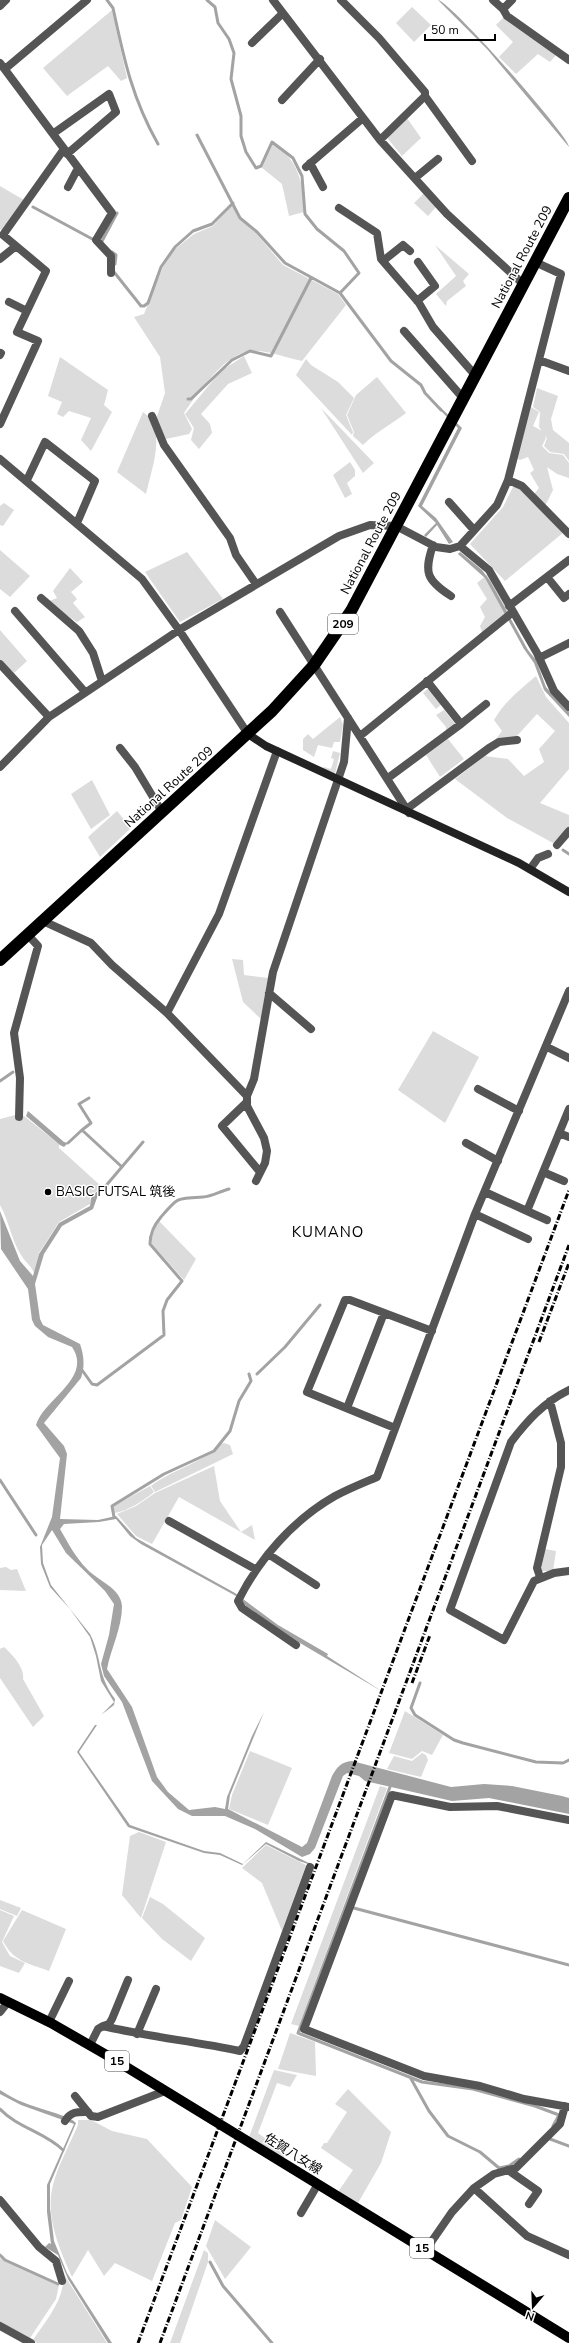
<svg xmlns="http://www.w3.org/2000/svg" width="569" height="2343" font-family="'Nunito Sans','Noto Sans JP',sans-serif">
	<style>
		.green { fill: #dcdcdc }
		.water { fill: #a3a3a3 }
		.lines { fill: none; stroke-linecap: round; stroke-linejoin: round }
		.stream { stroke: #a3a3a3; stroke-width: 3 }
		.street { stroke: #555; stroke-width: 8 }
		.secondary { stroke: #222; stroke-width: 8 }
		.primary { stroke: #000; stroke-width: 10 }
		.highway { stroke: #000; stroke-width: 12 }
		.rail { stroke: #000; stroke-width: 3; stroke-dasharray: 6 2 1 2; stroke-linecap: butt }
		.poi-dot { fill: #000; stroke: #fff; stroke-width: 1.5 }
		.labels { text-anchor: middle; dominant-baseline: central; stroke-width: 3; stroke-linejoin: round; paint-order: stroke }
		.shield { fill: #fff; stroke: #4c4c4c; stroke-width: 1 }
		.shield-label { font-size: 12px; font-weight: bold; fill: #000 }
		.street-label { font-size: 13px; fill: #000; stroke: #fff }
		.poi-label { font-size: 13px; fill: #000; stroke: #fff; text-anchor: start }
		.quarter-label { font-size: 15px; letter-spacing: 1px; fill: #000; stroke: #fff }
	</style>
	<rect width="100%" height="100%" fill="#fff"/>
	<!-- green -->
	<path class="green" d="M412,7L431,25L414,42L396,23Z
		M112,10L127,78L121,81L108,66L67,96L43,68Z
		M504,17L557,54L550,62L538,54L516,74L499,57L513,42L496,25Z
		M407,118L421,138L402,156L388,139L389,135Z
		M272,143C298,158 304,184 304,212L289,216L282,184L261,167Z
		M0,186L24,200L2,231L0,229Z
		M424,193L436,207L428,216L414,203Z
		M232,205L239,219L255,232L283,265L338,294L346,305L302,361C287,358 268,350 253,351C226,351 198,393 184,413L192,429L189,434L166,439L156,419L165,393L160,357L134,317L144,314L163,267L174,250L194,234L213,226Z
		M435,245L469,274L463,281L466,286L447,301L446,306L436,294L456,276Z
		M244,356L252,373L228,384L201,414L210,424L212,433L199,449L191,440L194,428L185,414L221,371Z
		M60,357L108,390L104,405L112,412L91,451L81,440L91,418L69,411L63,417L57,414L62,402L48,396Z
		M306,359L311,365L338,382L354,398L346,415L353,432L352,435L296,375Z
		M377,377L406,413C392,424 376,432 363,445L353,436L354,432L347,415L356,395Z
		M537,388L558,396L551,419L553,430L569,443V461L564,454L550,452L544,446L547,438L539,427L540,412L533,407Z
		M531,407L539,412L533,426L544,432L546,438L542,446L549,453L563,455L569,463V478L557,474L547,467L553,490L545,506L534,494L539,488L530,473L534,470L528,457L520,460L515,458Z
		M321,408L374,463L363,473Z
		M143,412C168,429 151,470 146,494L117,472Z
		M350,462L355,470V476L347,483L352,494L345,498L333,475Z
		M514,485L522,487L564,532L505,581L470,544L503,507Z
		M4,503L14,510L3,526L0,525V506Z
		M0,550L30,576L10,597L0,589Z
		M187,552L223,599L180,622L145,572Z
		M70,568L83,582L71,592L77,599L73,603L85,617L77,622L51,605L49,601L57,598L53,591Z
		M488,574L510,612L483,635L480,626L485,617L480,607L487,599L477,583Z
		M0,630L27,661L14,673L0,659Z
		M536,676L546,697L569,723V769L540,803L569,815V827L553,843L507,818L455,779L485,756L508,759L524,776L544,762L539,749L555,731L537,714L516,737L495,740L502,731L494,720C504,702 521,689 536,676Z
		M429,688L442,704L436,709L423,693Z
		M444,710L456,725L446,731V727L436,715Z
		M340,717L343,725L340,742H334L332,748L318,745L314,757L303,750V739L308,734L313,739Z
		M448,739L464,759L440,777L426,755Z
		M333,751L340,753L335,774L323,769L324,767L331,769L334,759L331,758Z
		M92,780L110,815L91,829L71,794Z
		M117,811L131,828L100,857L88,837Z
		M232,959L243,960L244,975L268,978L261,1019L243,1002Z
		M433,1031L479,1057L445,1123L398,1090Z
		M15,1115L24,1116L59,1144V1148L101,1186L90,1198V1204L59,1222L39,1253L34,1273C31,1265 25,1262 21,1255C11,1239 9,1221 0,1205V1119Z
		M159,1221L196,1259L184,1280L152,1244L151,1236Z
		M224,1443L230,1445L233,1454L155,1492L151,1486C171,1470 207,1461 220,1444Z
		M214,1466L220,1501L241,1532L252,1525L255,1540L179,1497L152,1544L136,1536L117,1514L136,1506L155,1493Z
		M150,1486L154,1492C143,1501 128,1511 114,1513L112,1507Z
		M545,1549L556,1551L553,1571H541Z
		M6,1567L11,1570L17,1569L26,1591L0,1590V1568Z
		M4,1647C12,1654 25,1668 23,1679L44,1716L33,1727L0,1678V1649Z
		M405,1711L443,1735L432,1755L422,1751L412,1759L389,1753Z
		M250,1751L292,1768L268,1825L229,1809L232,1795Z
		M422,1753L426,1755L428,1760L421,1777L387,1769L394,1756L412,1761Z
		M380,1786L387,1788L299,2026L291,2024Z
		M139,1832L166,1842L141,1918L122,1895L130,1836Z
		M266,1845L306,1865L282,1931L262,1883L242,1868Z
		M150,1897L163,1904L205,1938L191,1961L162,1939L142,1918Z
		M0,1900L21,1908L17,1916L0,1909Z
		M0,1910L14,1916L2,1942L10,1956L25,1963L19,1973L0,1966Z
		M22,1910L66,1929L49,1971C28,1963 14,1962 3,1941Z
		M290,2033L315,2042L316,2076L278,2069Z
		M274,2070L297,2075L290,2087L277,2083L258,2133L286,2154L283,2159L249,2137Z
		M348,2089L391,2132L381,2163L358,2203L338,2192L353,2170L321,2148L324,2143H327L347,2112L335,2104Z
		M78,2120H91L112,2131L147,2139L192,2187L181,2220L175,2223L152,2281L115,2263L104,2276L88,2250L72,2277C59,2249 45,2216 53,2185C58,2165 70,2144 78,2125Z
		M215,2220L251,2247L225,2279L206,2246Z
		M204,2250L208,2253V2262L180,2343H170Z
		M0,2258L59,2285L56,2299L30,2338L0,2322Z
		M63,2273L107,2343H37L33,2340C46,2320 66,2299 63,2273Z"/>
	<!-- water -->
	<path class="water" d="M438,0C450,1 569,136 569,147L487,49Z
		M440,407L462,428L422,506L436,518L453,542L449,544L437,525L426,537L424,535L436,523L418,506L458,428L439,409Z
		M460,552L482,570L490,581L528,650L536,660L546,687L569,712V717L544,690L534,663L524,649L485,578L458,554Z
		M28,1111L64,1142L68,1143L64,1147L60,1145L26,1116Z
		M101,1187L104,1188L98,1195L93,1209L62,1226L44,1254L35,1284L40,1319L43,1325L80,1344C84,1355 85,1367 81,1378L44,1423L64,1446L67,1454L60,1519L98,1520L116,1516L136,1538L235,1593L278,1625L328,1654L327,1656L383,1692L300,1643L246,1606L236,1596L141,1544L130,1536L116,1519L99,1522L64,1524L60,1529C68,1543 76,1558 87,1569C98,1581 121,1588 122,1606C122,1628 111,1648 107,1669L132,1707L157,1777L168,1792L189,1810L215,1807L225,1809L227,1797L252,1736L264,1712L230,1795L228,1809L302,1847L307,1843L332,1776C337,1767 341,1762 352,1761L451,1787L484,1784L512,1786L562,1796L569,1798V1814L489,1798L452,1801L365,1781L359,1776L347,1773L343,1776L315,1848L310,1854L302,1857L255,1829L225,1816H192L178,1809L152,1781L122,1702L104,1676L101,1664L109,1635L114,1604L105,1591L66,1553L52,1530L42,1545L43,1563L51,1585L90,1634C102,1657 97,1675 115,1699L114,1705L101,1715L114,1702L101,1681L96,1656L90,1637L70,1609L50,1587L41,1564L40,1547L52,1517L60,1458L36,1425C44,1399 93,1378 72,1347L48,1337L35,1326L32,1320L28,1289L1,1249L0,1211L20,1261L33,1276L39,1254L59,1223L90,1206L91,1198Z
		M95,1725H97L79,1752L130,1825L204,1851L220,1853L243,1864L266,1842L317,1867L299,1861L266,1844L242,1865L220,1855L204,1853L128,1827L77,1752Z
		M0,2090C8,2095 16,2100 25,2103C36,2108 71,2116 76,2123L50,2184V2208L54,2241L67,2273L112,2343H108L68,2279L58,2255L45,2247L49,2243L51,2244L47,2212V2185L74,2124L21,2105L0,2094Z"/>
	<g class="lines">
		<!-- stream -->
		<path class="stream" d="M107,0L113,8C124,59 132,98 158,144
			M207,0L215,7L218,23L229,39L234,53L231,79L241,116V136L246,152L256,168L261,166L272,142L293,158L302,176L305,214L317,229L344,251L359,273L340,293
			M197,135L240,218L257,232L285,263L340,293L391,361L421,385L425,393L441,410
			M33,207L96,241
			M101,243L117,213
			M112,252L116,255L115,264
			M114,272L141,306H144L148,303L161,267L175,247L193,231L212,224L233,203
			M188,399H191L232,360L250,351L271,356L311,278
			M563,850L569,854
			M0,1081L13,1072
			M89,1098L79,1104L91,1123L82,1130L122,1167
			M68,1143L82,1130
			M104,1188L143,1142
			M82,1370L92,1384L97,1385L164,1335L163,1311L167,1300L182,1281L150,1244C150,1233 154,1225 161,1217C178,1197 177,1198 203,1197C211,1197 221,1191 229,1189
			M257,1374L285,1347L320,1305
			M0,1480L36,1535
			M114,1517L112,1506L164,1474L214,1451L230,1431L239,1401L251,1381L249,1374
			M420,1683L411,1708L415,1715L454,1740L463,1743L536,1762L563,1763L569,1760
			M390,1787L298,2033L422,2082L473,2089L535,2106L559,2115L553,2126
			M350,1907L569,1965
			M410,2077L429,2111L448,2136L480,2152L499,2168L509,2166L519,2159
			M0,2109C18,2128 45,2132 63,2150
			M550,2139L569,2146
			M0,2255L5,2260L58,2284
			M210,2262L223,2286L272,2343"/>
		<!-- street -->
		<path class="street" d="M273,0L380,140L447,214L523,284
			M341,0L379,38L425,92V96L380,140
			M493,0L503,9L512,0
			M0,6L6,0
			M503,9L507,16L569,60
			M252,43L283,13
			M0,63L112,213L96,240L111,256V273
			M5,69L87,0
			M425,96L472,161
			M282,100L320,59
			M54,133L109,94L116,112L67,154
			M310,163L323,187
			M306,167L363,118
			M415,178L438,159
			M68,187L78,168
			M339,208L377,233L381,259L419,303L433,327L475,375
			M0,259L16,246
			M383,261L403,245L410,251
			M417,301L435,286L418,262
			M9,302L27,311
			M404,331L463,398
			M0,355L1,353
			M539,360L569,371
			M152,416L164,445L230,538L236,555L256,584
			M0,424L38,341L17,332L46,271L3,235L64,149
			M0,459L142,579L179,630L248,734
			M27,480L45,442L95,481L77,523
			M508,480L522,486L569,534
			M449,502L474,530
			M433,545C424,572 426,580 451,596
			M460,546L489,570L537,653L554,691L569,707
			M547,577L564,598L569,594
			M41,598L79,631L93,653L102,681
			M509,606L569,560
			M15,611L85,692
			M280,612L409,813
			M539,658L569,643
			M0,664L49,717
			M427,681L461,724L486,704
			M360,736L513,612
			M120,748L135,767L162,812
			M0,767L49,717L179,630L339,536L370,525L396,526L436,547L450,549L460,546L497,505L508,480L561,274L535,262
			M388,778L461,724
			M408,808L489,748L499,742L517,740
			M557,845L569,831
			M530,869L538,858L548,854
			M43,921L91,943L112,965L167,1013L247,1096
			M269,993L311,1029
			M167,1013L219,914L277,751
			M547,1047L569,1058
			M478,1089L519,1111
			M247,1102L222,1126L260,1172
			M19,1117L20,1078L14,1033L38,946L28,935
			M559,1133L569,1137
			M466,1143L498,1161
			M543,1172L564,1181
			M256,1181L265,1163L267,1151L264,1138L247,1106V1096L254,1079L273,972L344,762L348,718
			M485,1192L527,1211L569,1109
			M527,1211L547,1220
			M475,1214L528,1239
			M569,1390C544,1402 527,1421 511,1442L450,1610L504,1640L534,1581L554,1573L569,1571
			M347,1408L384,1313
			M395,1428L307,1392L345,1300H350L432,1331
			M169,1521L255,1569
			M268,1554L316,1585
			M540,1577L537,1568L561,1467V1443L550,1401
			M296,1645L242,1608L238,1601C259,1559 293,1520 335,1496C348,1489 363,1483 377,1477L475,1214L569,991
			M569,1820L497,1806L450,1807L392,1795L304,2029L424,2076L480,2086L524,2099L569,2107
			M0,2012L8,2002
			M49,2022L69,1981
			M103,2026L109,2024L112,2019L128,1980
			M137,2034L156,1989
			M90,2045L98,2029L103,2026C148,2037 194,2041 240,2051L244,2046L310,1867
			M75,2096L91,2116L98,2117L165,2091
			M65,2121C71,2111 78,2112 88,2112
			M508,2170L538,2191L529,2204
			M474,2188L527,2236L569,2255
			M0,2200L39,2247L56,2261L62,2281
			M301,2213L318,2184
			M425,2251L452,2212L474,2188L494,2174L516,2168L560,2124L565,2106
			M0,2326L31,2343"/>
		<!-- secondary -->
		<path class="secondary" d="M248,734L266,746L519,863L569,892"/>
		<!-- primary -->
		<path class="primary" d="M0,1998L51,2023L110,2057L569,2338"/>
		<!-- highway -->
		<path class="highway" d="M0,960L272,711L314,665L351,611L569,198"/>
		<!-- rail -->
		<path class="rail" d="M539,1342L569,1263
			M412,1683L430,1635
			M138,2343L569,1190
			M160,2343L569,1245"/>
	</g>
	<!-- markers -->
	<circle class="poi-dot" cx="48" cy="1192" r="4"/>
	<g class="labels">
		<!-- shield labels -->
		<g class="shield">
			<rect x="328" y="614" width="30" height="20" rx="3"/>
			<rect x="105" y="2051" width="24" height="20" rx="3"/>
			<rect x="410" y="2238" width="24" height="20" rx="3"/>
		</g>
		<g class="shield-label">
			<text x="343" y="624">209</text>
			<text x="117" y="2061">15</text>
			<text x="422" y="2248">15</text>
		</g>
		<!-- street labels -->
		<g class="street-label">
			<text transform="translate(522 257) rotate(-62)">National Route 209</text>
			<text transform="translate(371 543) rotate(-62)">National Route 209</text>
			<text transform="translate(169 787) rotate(-42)">National Route 209</text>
			<text transform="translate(293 2154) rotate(32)">佐賀八女線</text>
		</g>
		<!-- poi labels -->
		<g class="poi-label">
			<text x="56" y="1192">BASIC FUTSAL 筑後</text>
		</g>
		<!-- quarter labels -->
		<g class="quarter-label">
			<text x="328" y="1232">KUMANO</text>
		</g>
	</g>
	<!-- north arrow -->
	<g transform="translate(533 2307) rotate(199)" stroke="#ffffff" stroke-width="3" paint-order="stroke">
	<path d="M0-3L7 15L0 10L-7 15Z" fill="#000000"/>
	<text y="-6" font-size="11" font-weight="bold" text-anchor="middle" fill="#000000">N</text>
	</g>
	<!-- scale -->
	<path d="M425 34v6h70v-6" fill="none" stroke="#000000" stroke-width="2"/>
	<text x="431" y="34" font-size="12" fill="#000000" stroke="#ffffff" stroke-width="3" paint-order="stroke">50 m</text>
</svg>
